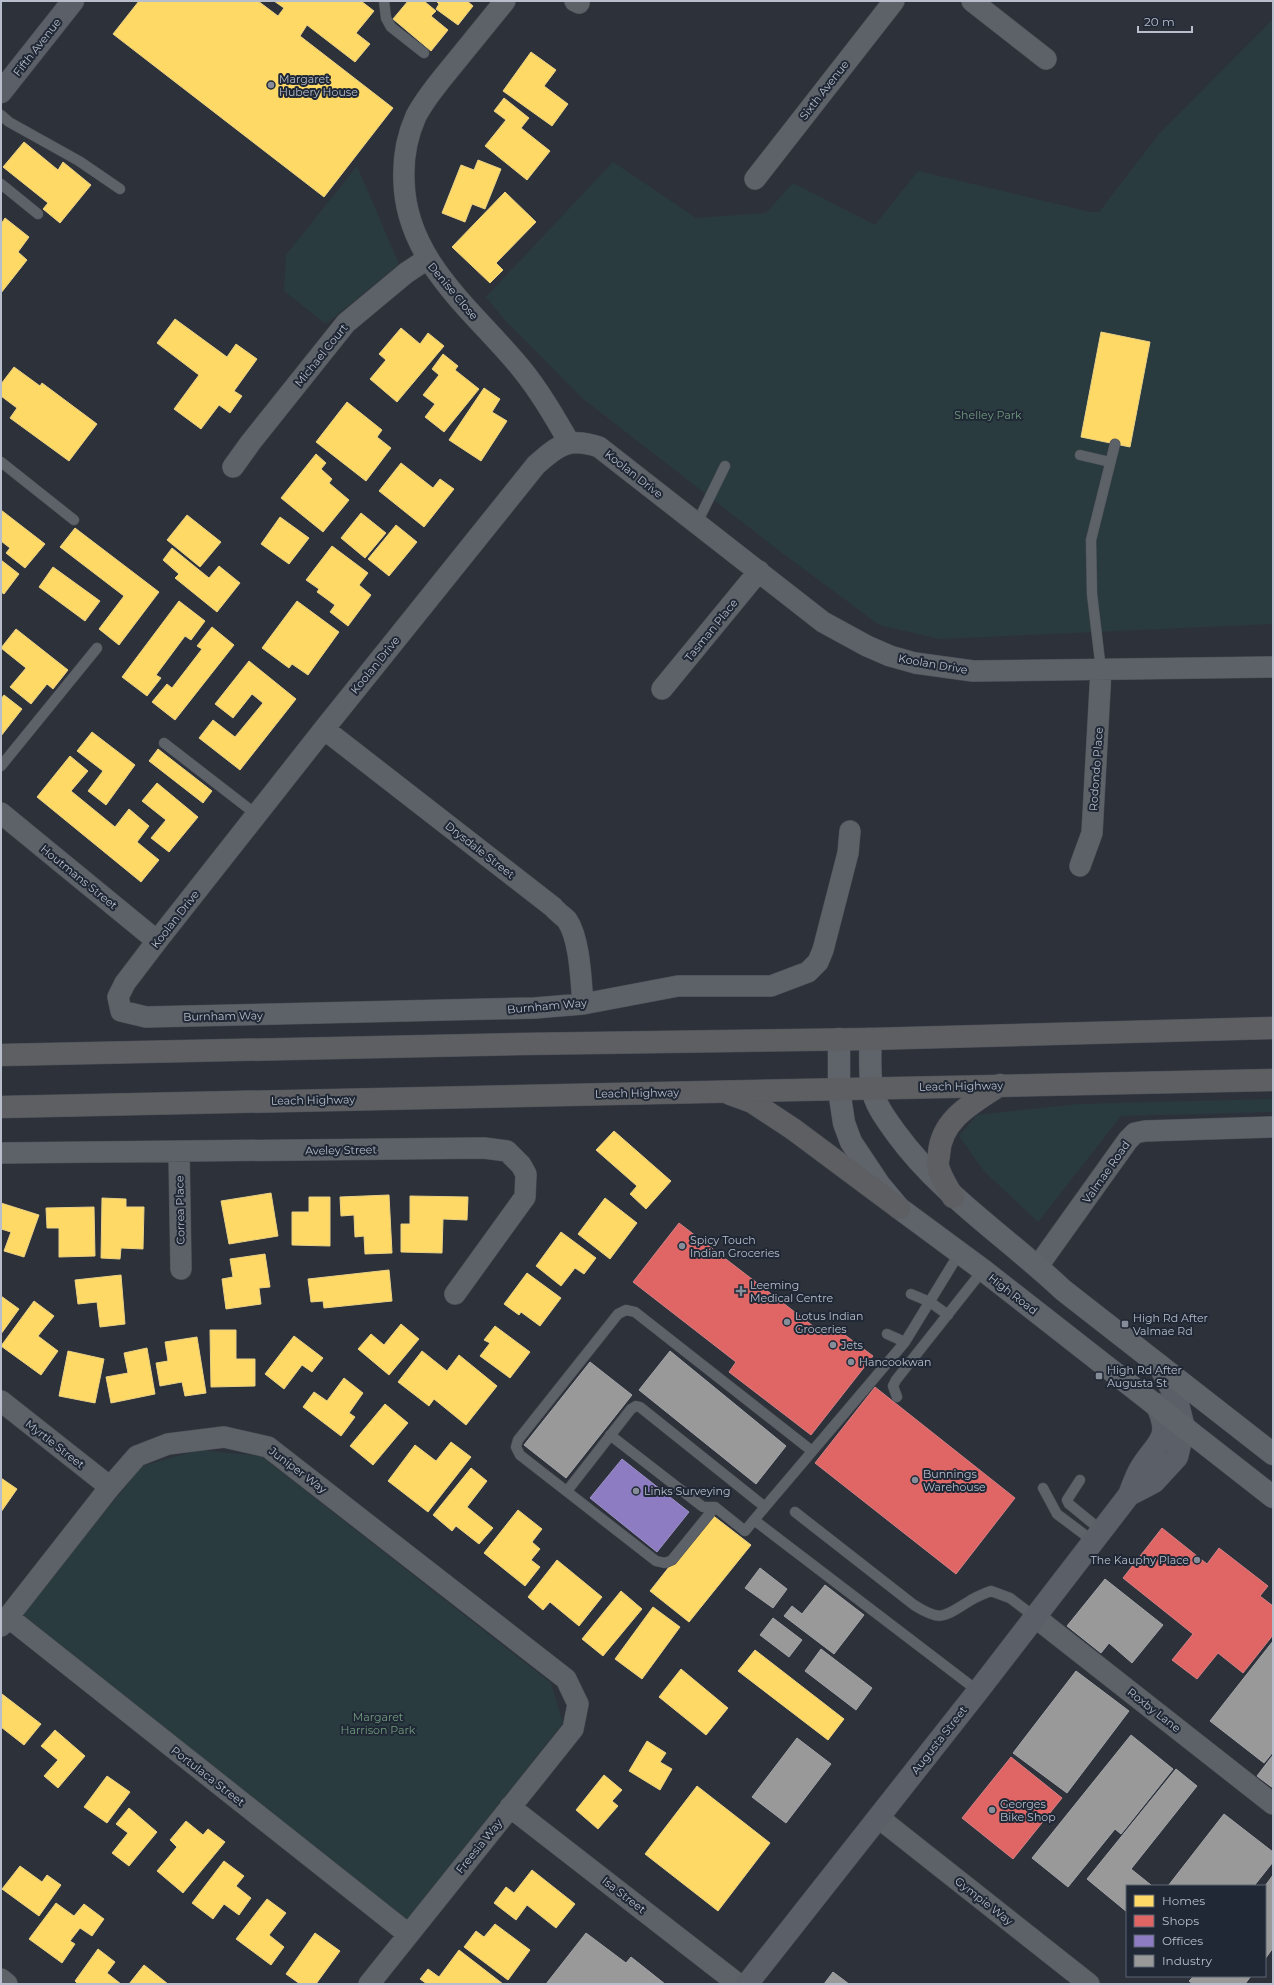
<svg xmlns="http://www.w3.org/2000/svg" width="1274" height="1985" font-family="Montserrat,sans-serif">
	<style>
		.green { fill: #2a3b40 }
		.homes { fill: #ffd966; stroke: #ead184 }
		.shops { fill: #e06666; stroke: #d48084 }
		.offices { fill: #8e7cc3; stroke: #9b90c5 }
		.industry { fill: #999; stroke: #a2a4a8 }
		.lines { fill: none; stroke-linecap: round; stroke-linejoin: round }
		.lane-casing { stroke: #494d53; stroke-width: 11 }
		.street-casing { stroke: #494d53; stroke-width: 22 }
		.secondary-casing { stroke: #494d53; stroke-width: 23 }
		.primary-casing { stroke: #4b4e57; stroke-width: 23 }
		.highway-casing { stroke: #4a4e56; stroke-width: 23 }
		.lane { stroke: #5d6168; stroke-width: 10 }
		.street { stroke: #5d6168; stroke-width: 21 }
		.secondary { stroke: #5b5f67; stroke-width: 22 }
		.primary { stroke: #5f636a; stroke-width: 22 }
		.highway { stroke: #5d5f62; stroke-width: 22 }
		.poi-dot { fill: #878d98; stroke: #202836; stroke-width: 1.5 }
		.labels { text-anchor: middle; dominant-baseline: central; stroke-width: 4; stroke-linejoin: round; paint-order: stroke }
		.street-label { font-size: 11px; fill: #b8becb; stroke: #202836 }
		.poi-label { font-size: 11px; fill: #b8becb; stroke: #202836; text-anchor: start }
		.park-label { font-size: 11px; fill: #709b7c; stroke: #202836 }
	</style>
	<rect width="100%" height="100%" fill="#2d313a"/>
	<!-- green -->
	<path class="green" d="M1273,19V624L940,639L879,625L773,546L582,398L504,319L486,297L613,162L696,218L766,213L793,183L875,225L918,171L1090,212H1099L1159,134Z
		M357,166L399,264L326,324L284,291L286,255Z
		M1273,1099V1112L1121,1116L1038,1222L984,1171L959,1136L977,1115L1079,1104Z
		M199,1450L261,1456L551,1683L563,1723L406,1921L22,1614L142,1466Z"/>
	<!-- homes -->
	<path class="homes" d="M139,1H258L278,16L284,8L274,1H361L374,11L356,33L370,44L355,62L307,25L300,36L393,108L324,197L113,34Z
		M408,1H424L436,11L431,16L448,30L431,51L393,19Z
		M436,1H467L473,6L458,25L436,9L439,4Z
		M531,52L556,70L544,86L568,104L552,126L503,91Z
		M504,98L529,118L521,128L550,151L527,180L485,146L506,120L494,111Z
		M24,142L58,170L63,162L91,185L60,223L43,209L48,203L3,167Z
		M478,160L501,169L485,209L472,204L465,222L442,213L461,165L474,170Z
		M505,192L536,222L496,263L503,270L490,283L452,247Z
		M5,218L29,237L18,252L27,260L1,293V224Z
		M175,319L227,357L236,344L257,359L234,391L242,396L230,413L219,405L201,429L174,409L199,375L157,343Z
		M401,328L420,344L428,333L444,346L397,402L370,379L386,360L379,354Z
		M1101,332L1150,342L1130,447L1081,437Z
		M443,354L458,366L455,370L479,389L444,432L425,417L435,404L423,395L439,375L432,369Z
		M14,367L40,386L42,383L97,424L69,461L10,418L17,408L1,396V384Z
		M484,388L500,399L492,412L507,421L481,461L449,440Z
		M347,402L382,430L377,437L391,448L366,481L316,442Z
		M316,454L326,463L321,469L332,479L329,483L349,500L323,532L281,498Z
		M401,463L433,488L440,479L454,489L424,527L379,491Z
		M1,510L45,544L25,568L6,553L10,548L1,541Z
		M361,513L386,533L365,558L341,538Z
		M187,515L221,542L200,567L167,540Z
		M280,517L309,538L289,564L261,544Z
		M396,525L417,542L389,576L368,559Z
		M75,528L159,592L119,645L99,629L124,596L60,547Z
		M332,546L368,573L359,585L371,595L348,626L330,612L335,605L317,592L319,589L306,580Z
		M172,548L209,578L219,566L240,583L217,612L175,578L179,574L163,560Z
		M1,560L19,574L4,594L1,592Z
		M53,567L100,601L85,621L39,587Z
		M179,601L205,621L191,640L185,636L156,675L161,678L147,696L122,677Z
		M297,601L339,632L308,675L292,664L289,668L262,648Z
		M212,627L234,645L175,720L152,702L167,684L172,688L202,649L197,646Z
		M16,629L68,670L53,689L47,684L31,704L10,687L26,668L1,648Z
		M249,661L296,699L240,770L199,738L213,720L235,737L263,703L252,694L233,718L215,704Z
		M4,695L22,709L1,736V699Z
		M92,732L135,765L106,805L88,791L103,771L77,751Z
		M158,749L212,791L203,803L149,761Z
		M70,756L88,771L71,791L115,827L129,809L149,826L137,842L159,860L141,882L37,797Z
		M157,783L198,817L169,852L151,838L166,820L142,801Z
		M614,1131L671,1181L646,1209L630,1194L637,1186L596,1150Z
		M271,1193L278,1236L229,1244L221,1201Z
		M389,1195L392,1253L365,1254L364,1236L355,1237L354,1215L341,1216L340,1197Z
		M410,1196L468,1197L467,1220L443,1219L442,1253L401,1252V1224H410Z
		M309,1197H330V1246L292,1245V1212H309Z
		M102,1198L126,1199V1207H144L143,1249L121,1248L120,1259L101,1258Z
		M605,1198L637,1223L610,1259L578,1234Z
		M1,1203L39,1215L24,1257L4,1251L11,1232L1,1229Z
		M94,1207L95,1256L59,1257V1228H47L46,1208Z
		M561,1232L596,1258L584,1274L575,1268L561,1286L536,1266Z
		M265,1254L270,1287L259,1288L261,1304L226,1309L222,1279L233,1277L230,1259Z
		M389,1270L392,1301L324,1308L323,1301L311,1302L308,1279Z
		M527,1273L561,1298L540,1326L521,1312L519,1315L504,1304Z
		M121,1275L125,1324L100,1327L97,1302L78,1304L75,1280Z
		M1,1296L19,1309L1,1334Z
		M34,1301L54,1316L38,1336L58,1351L41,1375L1,1346Z
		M401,1324L419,1339L389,1375L358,1349L371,1334L384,1345Z
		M495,1326L530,1352L510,1378L480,1356L490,1343L484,1340Z
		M210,1330H236V1359H255V1386L211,1387Z
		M294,1336L323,1358L312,1372L302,1365L284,1389L265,1374Z
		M197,1337L206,1393L185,1396L182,1382L160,1386L156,1363L168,1361L165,1342Z
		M147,1348L155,1394L111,1403L106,1377L128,1373L124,1353Z
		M68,1351L104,1359L95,1403L59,1396Z
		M422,1351L447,1371L459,1355L497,1386L466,1425L434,1399L429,1406L398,1382Z
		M344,1378L363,1393L349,1413L355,1417L341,1436L303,1407L314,1392L327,1401Z
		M385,1404L408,1423L373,1465L350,1446Z
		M451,1442L471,1457L428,1512L388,1481L415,1445L436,1461Z
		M471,1468L487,1481L467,1507L493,1528L479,1544L456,1526L452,1531L433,1515Z
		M1,1478L17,1489L1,1512Z
		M518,1510L542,1529L532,1542L540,1549L531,1560L540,1567L525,1586L484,1553Z
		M711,1514L751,1545L689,1622L650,1591Z
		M557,1560L602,1597L579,1626L550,1602L543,1610L528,1597Z
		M621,1591L642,1609L603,1656L582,1639Z
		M653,1607L680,1627L642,1679L615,1659Z
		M755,1650L844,1719L828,1740L738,1671Z
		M681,1669L728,1708L706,1735L659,1697Z
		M2,1694L41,1724L24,1745L1,1727Z
		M55,1730L85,1756L58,1788L44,1776L58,1760L41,1746Z
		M647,1741L666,1753L660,1762L672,1769L660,1790L629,1771Z
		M604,1775L622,1790L612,1801L618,1806L598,1829L576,1810Z
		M107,1776L130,1792L107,1823L84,1807Z
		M697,1786L770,1843L718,1911L645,1854Z
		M129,1808L157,1832L129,1866L112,1853L128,1833L116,1824Z
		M186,1821L203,1835L208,1829L225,1842L183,1893L157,1871L177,1847L170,1840Z
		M224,1861L244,1876L236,1886L251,1898L239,1915L224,1904L213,1919L192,1903Z
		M20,1866L42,1882L47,1875L61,1885L39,1916L2,1889Z
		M532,1870L575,1904L556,1928L527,1905L516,1920L494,1903L506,1887L514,1893Z
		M267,1899L286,1913L269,1935L284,1947L271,1965L236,1939Z
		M56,1903L74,1916L84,1904L104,1919L92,1936L80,1928L70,1941L75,1944L62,1963L29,1939Z
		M495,1924L530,1950L508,1980L464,1947L476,1931L484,1937Z
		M315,1933L340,1951L316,1984H300L286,1974Z
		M98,1949L115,1962L107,1973L121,1984H78L75,1981Z
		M459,1950L503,1984H427L420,1979L428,1969L439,1977Z
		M144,1965L168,1984H129Z"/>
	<!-- shops -->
	<path class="shops" d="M679,1223L826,1336L833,1326L873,1356L811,1435L729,1372L736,1362L633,1282Z
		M875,1387L1015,1498L956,1574L815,1463Z
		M1162,1528L1207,1564L1219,1548L1268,1586L1260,1596L1273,1606V1635L1243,1673L1218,1653L1197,1679L1172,1660L1193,1634L1123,1578Z
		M1011,1757L1062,1798L1013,1859L962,1818Z"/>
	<!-- offices -->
	<path class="offices" d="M622,1459L689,1512L657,1552L590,1498Z"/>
	<!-- industry -->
	<path class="industry" d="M670,1351L786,1446L756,1484L639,1390Z
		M590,1362L632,1395L566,1478L524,1445Z
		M760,1568L787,1589L773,1608L745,1588Z
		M1105,1579L1163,1625L1132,1663L1109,1643L1101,1653L1067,1626Z
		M825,1585L864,1615L834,1654L784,1616L792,1606L802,1614Z
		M773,1618L802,1640L789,1657L760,1635Z
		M1273,1641V1752L1264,1763L1210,1721Z
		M821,1649L872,1688L856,1710L805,1671Z
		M1076,1671L1129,1711L1067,1793L1013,1753Z
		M1131,1735L1173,1769L1121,1834L1115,1829L1068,1887L1032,1858Z
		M797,1738L831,1764L786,1823L752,1797Z
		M1273,1755V1788L1257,1776Z
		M1176,1769L1197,1786L1131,1869L1151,1885L1127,1886V1912L1087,1879Z
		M1224,1814L1273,1852V1862L1254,1886H1168Z
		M1273,1875V1948L1265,1959V1886Z
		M586,1933L626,1963L631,1957L665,1984H546Z
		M833,1972L849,1984H824Z
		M1194,1976H1251L1245,1984H1193L1189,1981Z"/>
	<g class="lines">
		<!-- lane casing -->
		<g class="lane-casing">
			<path id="lane" d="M384,1L386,18L391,27L424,53
				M1,115L9,122L79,161L120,189
				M1,184L38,214
				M1080,455L1110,462
				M1,462L74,520
				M697,523L725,466
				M1101,670L1092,594L1091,540L1115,444
				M164,743L257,815
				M1,766L97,648
				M960,1252L905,1342L754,1520L978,1691
				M911,1294L930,1302L948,1315
				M887,1334L905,1342
				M897,1397L893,1386L896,1380L983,1270
				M610,1435L703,1507H715L745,1531L754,1520
				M1080,1480L1067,1500L1069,1504L1102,1531
				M1043,1488L1057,1514L1093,1541
				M567,1491L631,1409L636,1406L640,1407L765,1507
				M715,1507L672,1560L665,1563L656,1561L520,1455L516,1447L518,1440L618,1314L626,1310L635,1312L812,1451
				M795,1512L914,1605C941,1622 943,1617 968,1602C975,1597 983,1594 991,1591L1010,1598L1035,1617"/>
		</g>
		<!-- street casing -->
		<g class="street-casing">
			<path id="street" d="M505,1C488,22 470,44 453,65C440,81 426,97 416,116C407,136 403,160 404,181C406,261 473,310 520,367C539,390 554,416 569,442
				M575,1L579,3
				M972,1L1046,59
				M755,179L894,1
				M233,467L251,442L346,323L406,273L427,259
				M662,689L759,571
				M324,729L553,907C557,912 563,916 567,920C580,939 581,981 583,1004
				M1,813L157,941
				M850,831L848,853L823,950L818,962L808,972L771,986H678L583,1004L535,1008L146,1017L121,1011L118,997L125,983L157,941L324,729L536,465C558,445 569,437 599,447L823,622L867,646L890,656L915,663L973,671L1273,667
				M1080,866L1092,833L1101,670
				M179,1152L181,1269
				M1,1153L484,1148L507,1151L521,1165L526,1174L525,1197L455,1294
				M1038,1266L1128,1140L1135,1133L1145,1131L1273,1127
				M1,1401L110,1487
				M8,1617L408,1934
				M1035,1617L1273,1804
				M1,1626L110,1487L137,1456L168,1444L224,1437L268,1447L566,1679L578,1704L573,1729L369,1984
				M510,1807L738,1984
				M879,1818L1089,1984
				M1,1979L7,1984"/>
		</g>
		<!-- secondary casing -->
		<g class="secondary-casing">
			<path id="secondary" d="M1,92L73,1
				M1129,1495L1154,1482L1177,1457L1184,1428L1177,1400L1159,1365
				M747,1984L978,1691L1129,1495C1132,1487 1135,1479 1139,1471C1155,1442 1174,1441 1156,1404"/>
		</g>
		<!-- primary casing -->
		<g class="primary-casing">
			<path id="primary" d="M839,1039V1090L844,1123L851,1142L879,1184L899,1208L983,1270L1273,1497
				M870,1039C871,1055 869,1072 872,1088C875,1105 886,1119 896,1133C941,1195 1007,1237 1063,1290L1273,1454"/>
		</g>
		<!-- highway casing -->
		<g class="highway-casing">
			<path id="highway" d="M1,1055L521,1044L870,1039L1273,1028
				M730,1094L752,1102L793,1129L899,1208
				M1,1107L1273,1080
				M953,1197C948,1188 940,1176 938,1166C937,1163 939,1157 939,1154C941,1119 973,1103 1000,1085"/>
		</g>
		<!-- lane -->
		<use href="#lane" class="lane"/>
		<!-- street -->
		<use href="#street" class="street"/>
		<!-- secondary -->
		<use href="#secondary" class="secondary"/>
		<!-- primary -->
		<use href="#primary" class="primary"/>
		<!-- highway -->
		<use href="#highway" class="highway"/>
	</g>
	<!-- markers -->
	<g class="poi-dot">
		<circle cx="271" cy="85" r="4"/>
		<circle cx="682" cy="1246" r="4"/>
		<path d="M739 1285h4v4h4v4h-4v4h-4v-4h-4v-4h4z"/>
		<circle cx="787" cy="1322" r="4"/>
		<rect x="1121" y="1320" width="8" height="8" rx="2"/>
		<circle cx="833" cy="1345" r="4"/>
		<circle cx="851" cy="1362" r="4"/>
		<rect x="1095" y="1372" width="8" height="8" rx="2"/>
		<circle cx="915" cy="1480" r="4"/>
		<circle cx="636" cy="1491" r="4"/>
		<circle cx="1197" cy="1560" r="4"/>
		<circle cx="992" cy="1810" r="4"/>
	</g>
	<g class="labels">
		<!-- street labels -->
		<g class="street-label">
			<text transform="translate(37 47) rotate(-52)">Fifth Avenue</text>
			<text transform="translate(824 90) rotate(-52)">Sixth Avenue</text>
			<text transform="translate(453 291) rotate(50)">Denise Close</text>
			<text transform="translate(321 355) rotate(-51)">Michael Court</text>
			<text transform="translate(634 474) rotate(38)">Koolan Drive</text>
			<text transform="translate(711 630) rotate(-51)">Tasman Place</text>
			<text transform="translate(933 664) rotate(10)">Koolan Drive</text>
			<text transform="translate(375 665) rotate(-51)">Koolan Drive</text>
			<text transform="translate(1096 769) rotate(-86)">Rodondo Place</text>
			<text transform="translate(480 850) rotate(38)">Drysdale Street</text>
			<text transform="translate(79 877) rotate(39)">Houtmans Street</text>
			<text transform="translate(175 919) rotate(-52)">Koolan Drive</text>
			<text transform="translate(547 1006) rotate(-5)">Burnham Way</text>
			<text transform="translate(223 1016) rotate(-1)">Burnham Way</text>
			<text transform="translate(961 1086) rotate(-1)">Leach Highway</text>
			<text transform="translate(637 1093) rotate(-1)">Leach Highway</text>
			<text transform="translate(313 1100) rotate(-1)">Leach Highway</text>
			<text transform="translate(341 1150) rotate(-1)">Aveley Street</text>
			<text transform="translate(1106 1172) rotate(-55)">Valmae Road</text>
			<text transform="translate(180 1210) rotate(-91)">Correa Place</text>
			<text transform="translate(1013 1294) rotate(38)">High Road</text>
			<text transform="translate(55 1444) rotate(38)">Myrtle Street</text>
			<text transform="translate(298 1470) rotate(37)">Juniper Way</text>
			<text transform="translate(1154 1710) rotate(38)">Roxby Lane</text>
			<text transform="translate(939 1740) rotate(-52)">Augusta Street</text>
			<text transform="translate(208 1776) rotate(38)">Portulaca Street</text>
			<text transform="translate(479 1846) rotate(-51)">Freesia Way</text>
			<text transform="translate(624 1895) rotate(38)">Isa Street</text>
			<text transform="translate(984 1901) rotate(38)">Gympie Way</text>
		</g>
		<!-- poi labels -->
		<g class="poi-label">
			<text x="279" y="79">Margaret<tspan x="279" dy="13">Hubery House</tspan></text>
			<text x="690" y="1240">Spicy Touch<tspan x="690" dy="13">Indian Groceries</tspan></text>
			<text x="750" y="1285">Leeming<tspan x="750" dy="13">Medical Centre</tspan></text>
			<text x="795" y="1316">Lotus Indian<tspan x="795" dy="13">Groceries</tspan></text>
			<text x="1133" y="1318">High Rd After<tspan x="1133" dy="13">Valmae Rd</tspan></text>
			<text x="841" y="1345">Jets</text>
			<text x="859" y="1362">Hancookwan</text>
			<text x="1107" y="1370">High Rd After<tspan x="1107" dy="13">Augusta St</tspan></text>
			<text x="923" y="1474">Bunnings<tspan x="923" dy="13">Warehouse</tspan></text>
			<text x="644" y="1491">Links Surveying</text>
			<text x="1189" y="1560" text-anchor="end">The Kauphy Place</text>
			<text x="1000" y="1804">Georges<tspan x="1000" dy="13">Bike Shop</tspan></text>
		</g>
		<!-- park labels -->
		<g class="park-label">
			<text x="988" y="415">Shelley Park</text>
			<text x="378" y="1717">Margaret<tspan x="378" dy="13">Harrison Park</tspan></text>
		</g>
	</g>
	<!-- border -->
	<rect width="1274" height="1985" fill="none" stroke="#b8becb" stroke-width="4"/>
	<!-- legend -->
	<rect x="1126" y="1885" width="140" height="92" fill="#202836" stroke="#5d6472"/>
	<rect x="1134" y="1895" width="20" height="12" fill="#ffd966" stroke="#5d6472"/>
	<text x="1162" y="1905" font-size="12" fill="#b8becb">Homes</text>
	<rect x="1134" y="1915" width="20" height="12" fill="#e06666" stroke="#5d6472"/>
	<text x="1162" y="1925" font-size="12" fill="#b8becb">Shops</text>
	<rect x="1134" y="1935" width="20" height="12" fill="#8e7cc3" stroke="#5d6472"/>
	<text x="1162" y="1945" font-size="12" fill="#b8becb">Offices</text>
	<rect x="1134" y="1955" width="20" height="12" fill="#999999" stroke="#5d6472"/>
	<text x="1162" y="1965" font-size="12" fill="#b8becb">Industry</text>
	<!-- scale -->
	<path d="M1138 26v6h54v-6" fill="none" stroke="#b8becb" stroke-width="2"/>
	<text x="1144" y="26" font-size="12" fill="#b8becb" stroke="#202836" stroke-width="3" paint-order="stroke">20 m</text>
</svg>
